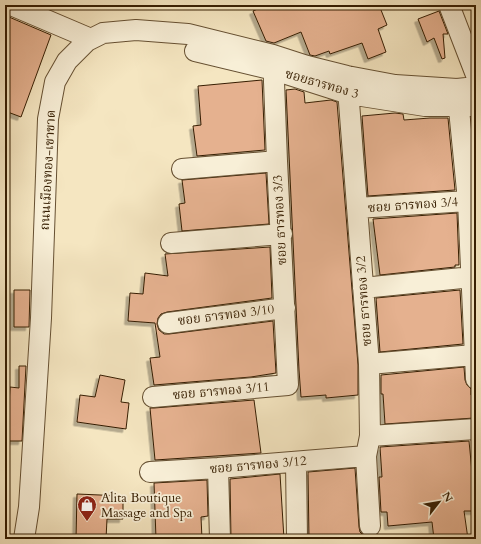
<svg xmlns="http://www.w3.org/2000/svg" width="481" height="544" font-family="Cardo,'Noto Serif Thai',serif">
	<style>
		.building { fill: #e5b18f; stroke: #361e02; filter: url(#shadow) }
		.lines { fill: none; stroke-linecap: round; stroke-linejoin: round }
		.minor-casing { stroke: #665032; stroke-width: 22 }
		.minor { stroke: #f8efd7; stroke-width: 20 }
		.labels { text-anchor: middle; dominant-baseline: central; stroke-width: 3.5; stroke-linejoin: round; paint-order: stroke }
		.street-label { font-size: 13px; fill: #361e02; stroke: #f8efd7 }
		.poi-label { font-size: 13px; fill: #361e02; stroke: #f8efd7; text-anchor: start }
	</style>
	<defs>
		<filter id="shadow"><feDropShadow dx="-3.5" dy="3.5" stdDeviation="0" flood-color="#0004"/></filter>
	</defs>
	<rect width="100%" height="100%" fill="#f5e6c1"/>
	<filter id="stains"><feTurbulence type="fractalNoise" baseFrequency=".005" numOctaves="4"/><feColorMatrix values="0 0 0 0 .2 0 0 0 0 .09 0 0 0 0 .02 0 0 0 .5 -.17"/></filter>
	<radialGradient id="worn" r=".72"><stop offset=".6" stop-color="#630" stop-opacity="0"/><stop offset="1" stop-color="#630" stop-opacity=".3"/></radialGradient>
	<!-- building -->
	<path class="building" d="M267,5H379L387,25L378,29L386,52L368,59L362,43L330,54L329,51L315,56L310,55L301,32L274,43L266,41L253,11Z
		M439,11L448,34H443L445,58L442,59L434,38L427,42L418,19Z
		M9,17L51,35L21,117L5,111V29Z
		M262,80L265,150L197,156L193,126L201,125L198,86Z
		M295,89L304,92L305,103L331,100L337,102L358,365V395L326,398V395L301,397L299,370L286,90Z
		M395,113L403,114L404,120L430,118H448L455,190L368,196L362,116Z
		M266,173L269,224L182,231L179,204L185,203L182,180Z
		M457,213L459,265H455V267L380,275L373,219Z
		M270,247L272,298L167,312L161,314L158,318L157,324L159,330L164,334H169L273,321L276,373L251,377L154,385L150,358L160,357L155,323L128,321L130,293L143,294L145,273L168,276L165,254Z
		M14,290H30L29,327H14Z
		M460,290L463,344L380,352L376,298Z
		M19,366H26L22,441H7L10,387L19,388Z
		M464,367L465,380L467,385L471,389V395H472L474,418L385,424L383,394H381V375Z
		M100,375L125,380L121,402L129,403L126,429L77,422L80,395L95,397Z
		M254,400L261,453L155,460L150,408H154Z
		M469,441L472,472L474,471L476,511H464L468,539H434L432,522L388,526L387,512H381L379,477H382L380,447Z
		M355,468L359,527L360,532L363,535L364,539H309L308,472Z
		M280,474L284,539H231L230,479Z
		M207,480L208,516L201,517L202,539H156L154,483Z
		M77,494L123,496V519H107L106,539H76Z"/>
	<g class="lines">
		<!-- minor casing -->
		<g class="minor-casing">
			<path id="minor" d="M11,5L91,39
				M449,5L476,75
				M195,51L274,70L349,94L425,106H476
				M347,76L369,364L370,436L366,456L370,526
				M457,89L468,201L476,379
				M182,169L277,161
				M357,208L468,201
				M171,243L282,234
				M363,288L472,277
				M168,323L285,308
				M369,364L474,355
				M153,397L288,385L277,161L273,55
				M370,436L476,429
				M296,462L297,539
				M218,468L220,539
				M150,472L218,468L366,456
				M24,539L29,507L41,318L48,119L55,82L67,61L87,41L103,33L136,30L188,34L273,55L307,66L347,76L395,85L457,89L476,87"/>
		</g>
		<!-- minor -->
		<use href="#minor" class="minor"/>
	</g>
	<!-- icons -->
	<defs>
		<g id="shop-pin" transform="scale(1)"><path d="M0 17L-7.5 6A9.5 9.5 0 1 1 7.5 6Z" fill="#8f2418" stroke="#f8efd7"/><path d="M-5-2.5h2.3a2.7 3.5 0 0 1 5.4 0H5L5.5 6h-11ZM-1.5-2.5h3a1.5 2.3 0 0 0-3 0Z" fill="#fff"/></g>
	</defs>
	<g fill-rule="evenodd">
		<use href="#shop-pin" x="87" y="505"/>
	</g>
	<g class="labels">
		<!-- street labels -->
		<g class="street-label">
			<text transform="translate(322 84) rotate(16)">ซอยธารทอง 3</text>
			<text transform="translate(48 170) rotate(-87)">ถนนเมืองทอง-เขาขาด</text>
			<text transform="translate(413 205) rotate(-4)">ซอย ธารทอง 3/4</text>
			<text transform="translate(280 220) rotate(-93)">ซอย ธารทอง 3/3</text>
			<text transform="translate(364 301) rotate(-94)">ซอย ธารทอง 3/2</text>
			<text transform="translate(226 315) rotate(-7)">ซอย ธารทอง 3/10</text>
			<text transform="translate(221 391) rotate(-5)">ซอย ธารทอง 3/11</text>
			<text transform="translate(258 465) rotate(-5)">ซอย ธารทอง 3/12</text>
		</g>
		<!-- poi labels -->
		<g class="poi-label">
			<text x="101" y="498">Alita Boutique<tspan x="101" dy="15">Massage and Spa</tspan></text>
		</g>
	</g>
	<!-- margin -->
	<rect width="481" height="544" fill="none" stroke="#f5e6c1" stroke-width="20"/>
	<rect x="6" y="6" width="469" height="532" fill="none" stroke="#361e02" stroke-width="2"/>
	<rect x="10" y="10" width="461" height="524" fill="none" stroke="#361e02"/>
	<!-- north arrow -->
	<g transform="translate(439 502) rotate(59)" stroke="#f8efd7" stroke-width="3" paint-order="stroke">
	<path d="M0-3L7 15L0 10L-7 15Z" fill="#361e02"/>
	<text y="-6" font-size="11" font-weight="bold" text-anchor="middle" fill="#361e02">N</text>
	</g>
	<rect width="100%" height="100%" filter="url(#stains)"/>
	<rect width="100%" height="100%" fill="url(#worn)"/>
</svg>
